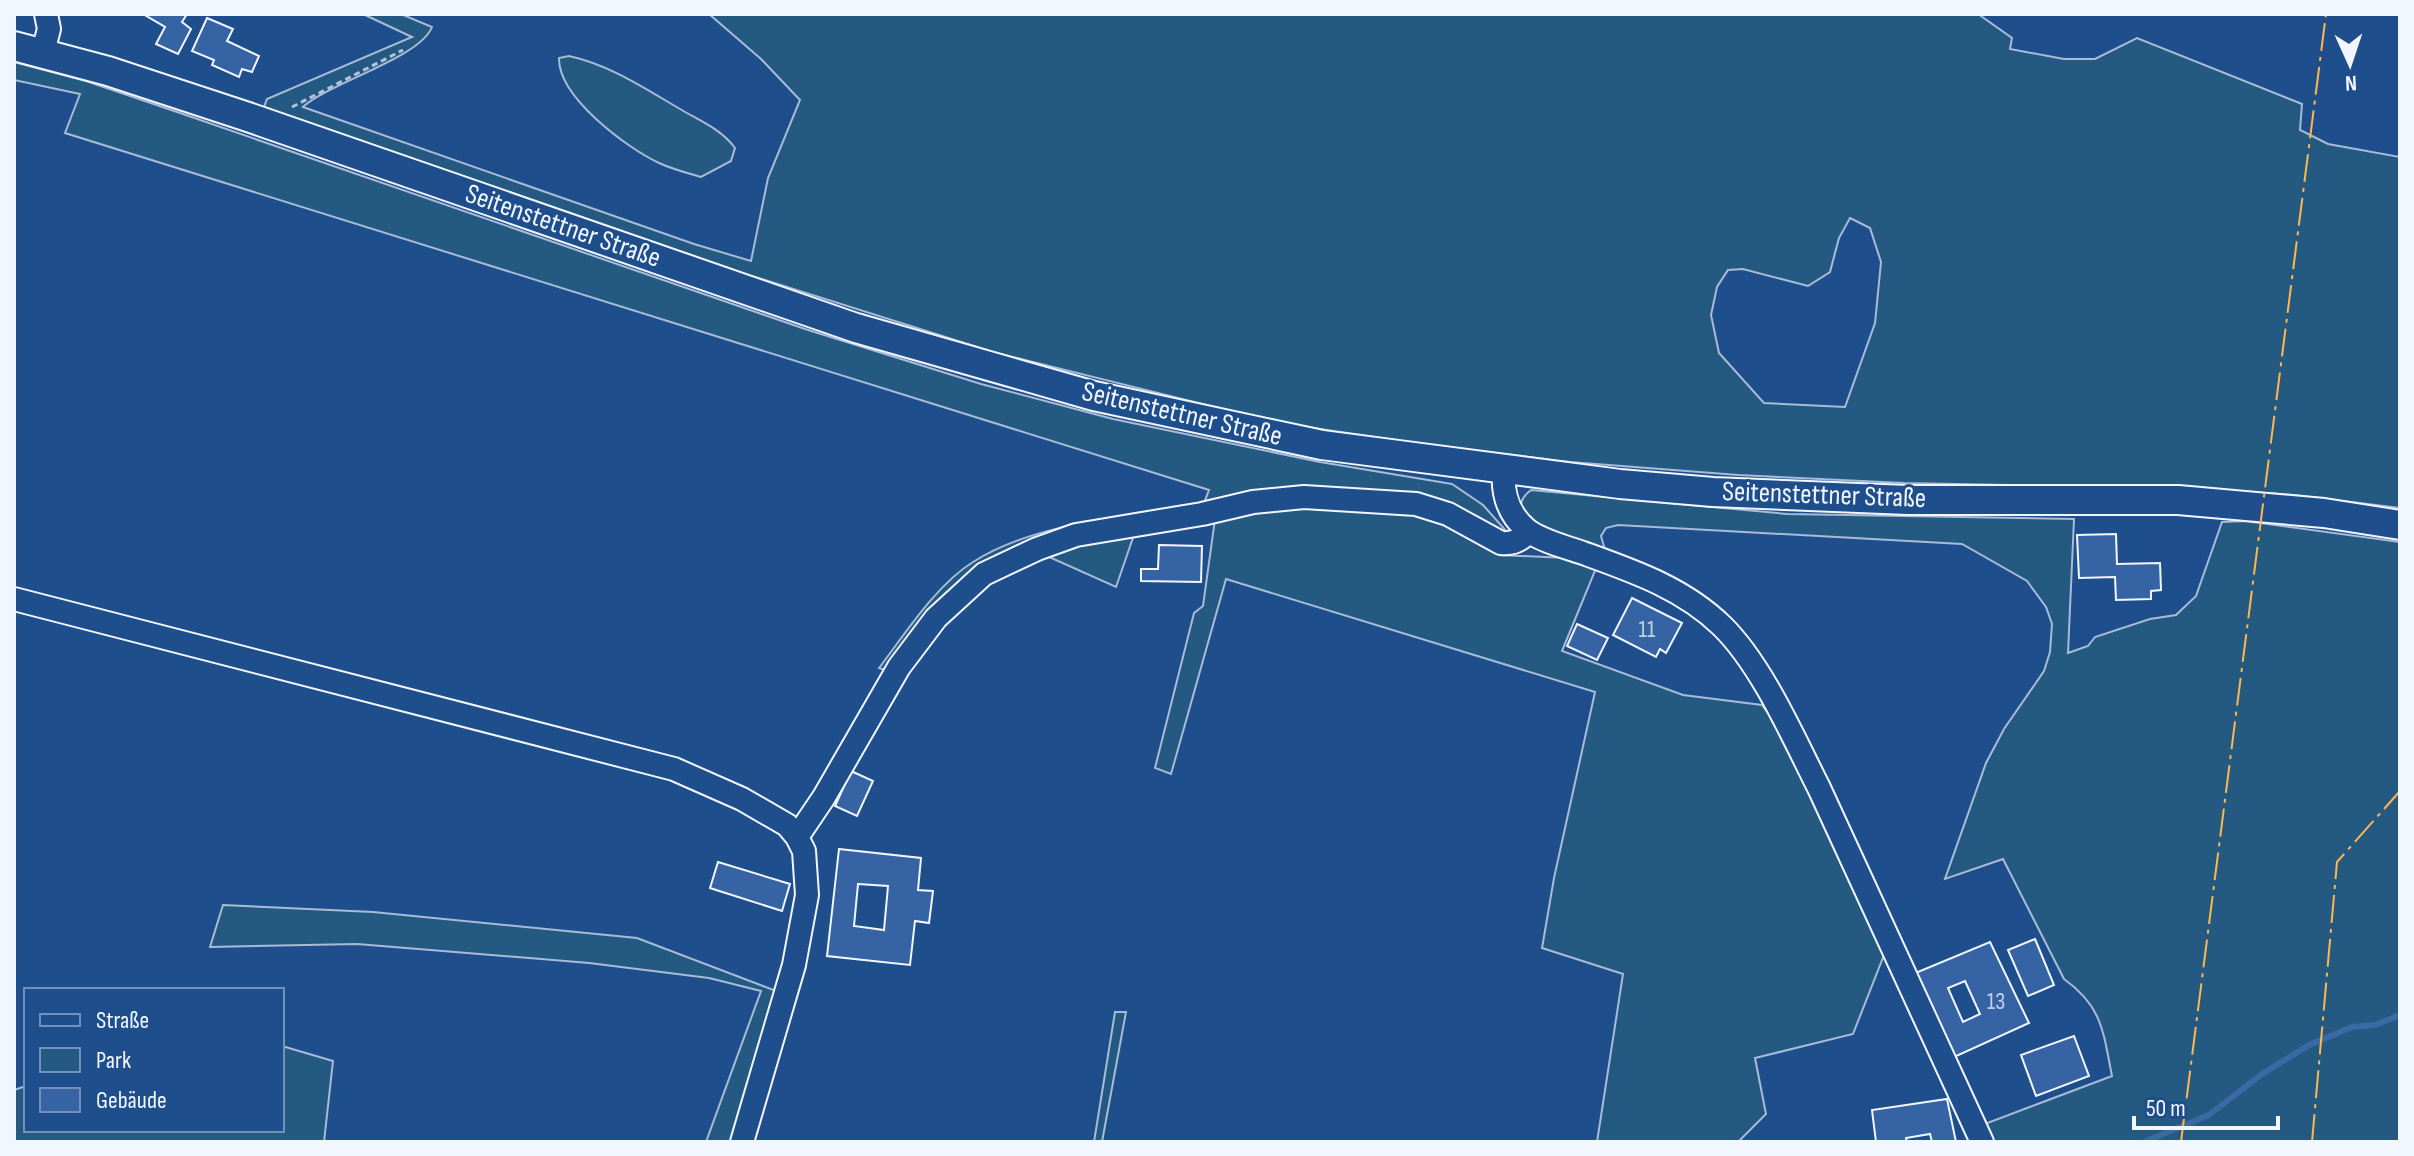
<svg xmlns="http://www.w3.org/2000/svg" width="2414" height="1156" font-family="'Sofia Sans Condensed',sans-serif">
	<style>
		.green { fill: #245a82; stroke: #a8bbd7; stroke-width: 2; fill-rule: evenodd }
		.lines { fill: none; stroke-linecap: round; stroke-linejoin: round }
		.stream { stroke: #3b69a3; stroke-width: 6 }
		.building { fill: #3563a3; stroke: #f2f6ff; stroke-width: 2; fill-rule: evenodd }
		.minor-casing { stroke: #f2f6ff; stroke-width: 26 }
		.major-casing { stroke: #f2f6ff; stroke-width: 32 }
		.path { stroke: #b3c4dc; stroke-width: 3; stroke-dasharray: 6 4; stroke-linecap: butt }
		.minor { stroke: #1f4e8c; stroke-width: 22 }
		.major { stroke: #1f4e8c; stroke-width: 28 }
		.power { stroke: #ffb74d; stroke-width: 2; stroke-dasharray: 28 6 4 6; stroke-linecap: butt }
		.labels { text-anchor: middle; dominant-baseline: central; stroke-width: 6; stroke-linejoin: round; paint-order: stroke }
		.number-label { font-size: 24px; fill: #c3d1e8 }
		.street-label { font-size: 28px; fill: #f2f6ff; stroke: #1f4e8c }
	</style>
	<rect width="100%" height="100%" fill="#1f4e8c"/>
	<!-- green -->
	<path class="green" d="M363,14H401L432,27C420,58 329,83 303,107L694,244L751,261L768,178L800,100L761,59L709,14H1978L2012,38L2010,49L2064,59H2095L2137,38L2302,104L2300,130L2328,144L2400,157V508L2294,495L2208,489L1904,483L1738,475L1570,462L1430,445L1279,423L993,352L746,274L264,107L267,99L412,37ZM1850,218L1870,228L1881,262L1875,323L1845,407L1764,403L1719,353L1711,315L1717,287L1728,270L1743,269L1808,286L1830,272L1839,238Z
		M569,56C610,65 644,88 680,109C700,121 721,129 735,148L731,161L701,177C687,173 672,169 659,163C627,148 558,97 559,58Z
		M14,62L86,81L180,113L805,329L981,384L1113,419L1320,462L1452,484L1483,505L1508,533L1506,536L1370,493L1034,543L891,672L879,668C905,634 936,585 973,562C1035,522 1132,516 1204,503L1209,490L65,133L80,94L14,80Z
		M1531,490L1787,514L2074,519L2068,653L2088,646L2095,637L2150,619L2176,615L2196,596L2222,522L2245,521L2400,542V1142H1989L1982,1125L2112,1076C2103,1032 2103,1007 2064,979L2003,859L1945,879L1986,763L2004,729L2044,671L2050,652L2052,624L2046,607L2027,581L1962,544L1618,525L1606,528L1601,536L1605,550C1588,545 1490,521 1531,490Z
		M1267,507L1392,508L1441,520L1499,555L1567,558L1597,566L1562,651L1683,695L1762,705L1779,728L1835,844L1884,955L1853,1034L1755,1058L1766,1114L1738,1142H1597L1623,974L1542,948L1554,878L1595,692L1226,579L1171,774L1155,768L1194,613L1203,606L1215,519Z
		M1136,529L1116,587L1038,552Z
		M223,905L373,912L637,938L792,997L750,1142H706L761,991L709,978L589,963L357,944L210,947Z
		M1115,1012H1126L1102,1142H1094Z
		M282,1046L333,1061L324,1142H14V1090L26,1086V1130H282Z"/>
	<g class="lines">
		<!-- stream -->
		<path class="stream" d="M2146,1141L2209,1115L2262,1074L2309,1045L2352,1027L2375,1025L2400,1015"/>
	</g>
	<!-- building -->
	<path class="building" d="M143,14H187L182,22L191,29L178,54L156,44L165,27Z
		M207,18L233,29L227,41L259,56L252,72L242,69L239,77L212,65L214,60L192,51Z
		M2116,534L2117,564L2160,563L2161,590L2151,591V599L2116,600L2115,577L2079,578L2077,535Z
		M1159,545L1202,546L1201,582L1141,581V569H1158Z
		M1632,598L1682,623L1666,653L1660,649L1656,657L1613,635Z
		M1577,624L1608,638L1597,660L1567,646Z
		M851,771L873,781L857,816L835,806Z
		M839,849L921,858L918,890L933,891L929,923L915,921L910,965L827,956ZM858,884L888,886L884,930L854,926Z
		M718,862L790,884L782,911L710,888Z
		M2035,939L2054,985L2028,996L2008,950Z
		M1990,942L2029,1023L1952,1058L1913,974ZM1965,981L1980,1014L1963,1022L1948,988Z
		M2074,1036L2089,1076L2036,1096L2021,1055Z
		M1947,1099L1956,1142H1932L1930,1134L1906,1138L1907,1142H1876L1872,1110Z"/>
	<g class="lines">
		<!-- minor casing -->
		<g class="minor-casing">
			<path id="minor" d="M43,52L49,29L46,14
				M1504,470C1502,494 1508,514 1527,530C1541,541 1566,547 1583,553C1633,571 1683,588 1722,626C1762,665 1794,739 1819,788L1982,1142
				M14,599L674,769L742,799L787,825L797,837L804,851L807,895L794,965L742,1142
				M797,837L824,797L899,667L936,618L984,574L1037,549L1076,535L1202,514L1253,502L1304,497L1416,504L1448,514L1501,543C1514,544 1520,540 1529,532"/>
		</g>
		<!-- major casing -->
		<g class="major-casing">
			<path id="major" d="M14,46L108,71L248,117L856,328L1094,396L1322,445L1620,484L1713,492L1908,500H2178L2324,513L2400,525"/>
		</g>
		<!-- path -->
		<path class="path" d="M292,107L403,50"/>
		<!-- minor -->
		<use href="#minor" class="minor"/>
		<!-- major -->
		<use href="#major" class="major"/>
		<!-- power -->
		<path class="power" d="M2181,1142L2326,14
			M2312,1142L2337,862L2400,791"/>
	</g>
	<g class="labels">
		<!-- number labels -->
		<g class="number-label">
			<text x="1647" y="629">11</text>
			<text x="1996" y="1001">13</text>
		</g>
		<!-- street labels -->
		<g class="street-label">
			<text transform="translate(563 226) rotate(19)">Seitenstettner Straße</text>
			<text transform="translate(1182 414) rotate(13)">Seitenstettner Straße</text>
			<text transform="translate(1824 495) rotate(2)">Seitenstettner Straße</text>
		</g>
	</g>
	<!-- border -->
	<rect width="2414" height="1156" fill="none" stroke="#f2f6ff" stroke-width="32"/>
	<!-- legend -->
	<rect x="24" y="988" width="260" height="144" fill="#1f4e8c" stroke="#7391ba" stroke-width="2"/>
	<rect x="40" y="1014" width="40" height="12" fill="#1f4e8c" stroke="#7391ba" stroke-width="2"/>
	<text x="96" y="1028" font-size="24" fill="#f2f6ff">Straße</text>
	<rect x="40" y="1048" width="40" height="24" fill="#245a82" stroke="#7391ba" stroke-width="2"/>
	<text x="96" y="1068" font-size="24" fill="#f2f6ff">Park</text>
	<rect x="40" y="1088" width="40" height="24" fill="#3563a3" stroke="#7391ba" stroke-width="2"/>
	<text x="96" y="1108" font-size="24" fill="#f2f6ff">Gebäude</text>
	<!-- north arrow -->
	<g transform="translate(2350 64) rotate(177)" stroke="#1f4e8c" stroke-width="6" paint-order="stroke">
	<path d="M0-6L14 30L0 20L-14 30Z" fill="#f2f6ff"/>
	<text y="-12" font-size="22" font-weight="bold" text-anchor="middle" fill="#f2f6ff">N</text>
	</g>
	<!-- scale -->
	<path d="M2134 1116v12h144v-12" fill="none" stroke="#f2f6ff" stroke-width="4"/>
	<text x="2146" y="1116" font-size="24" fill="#f2f6ff" stroke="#1f4e8c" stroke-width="6" paint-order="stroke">50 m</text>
</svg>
